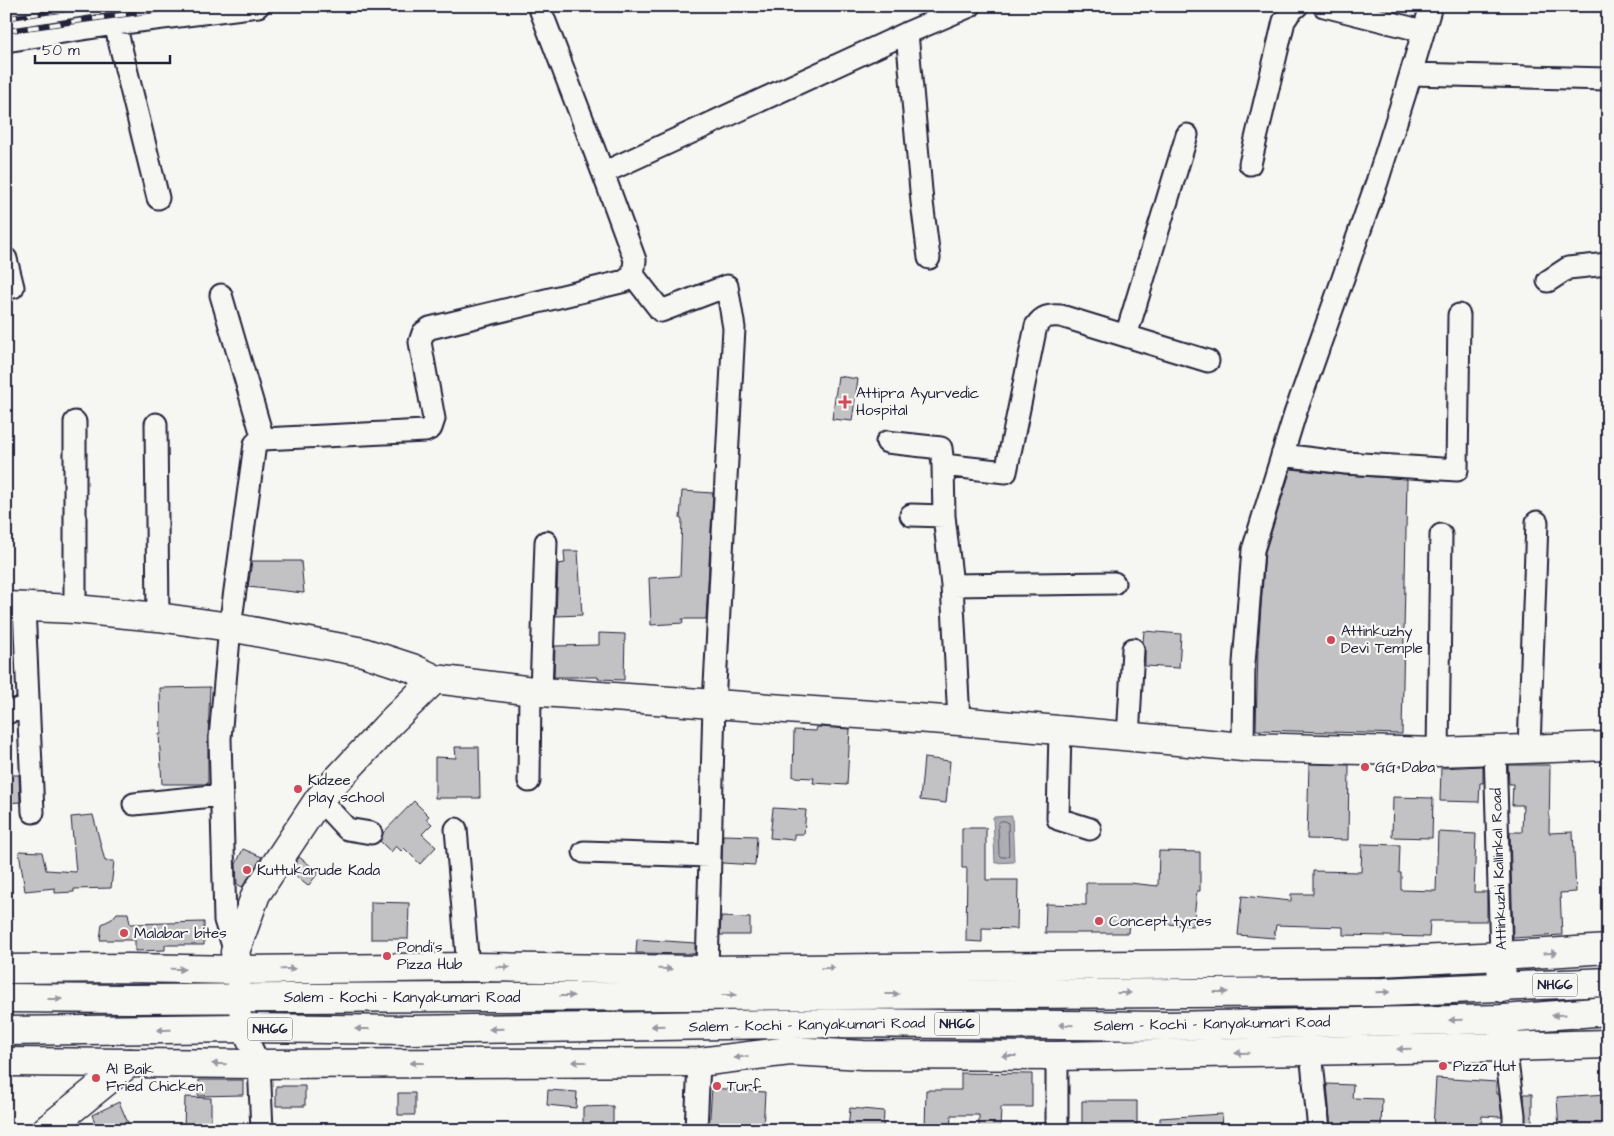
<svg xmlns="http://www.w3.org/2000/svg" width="1614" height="1136" font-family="'Architects Daughter',sans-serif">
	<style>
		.water { fill: #adadb3; stroke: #757583 }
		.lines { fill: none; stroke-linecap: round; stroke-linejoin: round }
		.shore { stroke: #5a5a6b; stroke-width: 1 }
		.building { fill: #c2c2c4; stroke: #22223b }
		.minor-casing { stroke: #22223b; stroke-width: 25 }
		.tertiary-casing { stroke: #22223b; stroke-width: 31 }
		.secondary-casing { stroke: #22223b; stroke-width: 31 }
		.trunk-casing { stroke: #22223b; stroke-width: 31 }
		.minor { stroke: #f6f6f2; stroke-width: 21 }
		.tertiary { stroke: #f6f6f2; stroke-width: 28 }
		.secondary { stroke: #f6f6f2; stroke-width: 28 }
		.trunk { stroke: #f6f6f2; stroke-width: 28 }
		.rail-casing { stroke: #22223b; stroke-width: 5.5 }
		.rail { stroke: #f6f6f2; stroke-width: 4; stroke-dasharray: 11; stroke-linecap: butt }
		.oneway { fill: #9797a0 }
		.poi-dot { fill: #d1495b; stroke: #f6f6f2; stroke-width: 2 }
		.labels { text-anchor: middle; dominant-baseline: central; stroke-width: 4.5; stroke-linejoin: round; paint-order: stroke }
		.shield { fill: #f6f6f2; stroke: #626272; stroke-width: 1 }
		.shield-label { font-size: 14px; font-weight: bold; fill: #22223b }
		.poi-label { font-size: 15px; fill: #22223b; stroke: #f6f6f2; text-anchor: start }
		.street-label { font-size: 15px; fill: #22223b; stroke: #f6f6f2 }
	</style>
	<rect width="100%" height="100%" fill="#f6f6f2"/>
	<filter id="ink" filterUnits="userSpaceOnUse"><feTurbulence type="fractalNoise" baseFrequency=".02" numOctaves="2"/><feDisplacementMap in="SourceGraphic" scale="10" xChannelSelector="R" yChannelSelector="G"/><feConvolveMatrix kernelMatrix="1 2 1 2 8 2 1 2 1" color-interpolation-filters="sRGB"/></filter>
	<g filter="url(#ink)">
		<!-- water -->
		<path class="water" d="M1012,816L1014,862L995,863L993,817Z"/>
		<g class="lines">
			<!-- shore -->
			<path class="shore" d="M1001,821H1006L1008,823L1009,855L1007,857H1001L999,855L998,824Z"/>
		</g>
		<!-- building -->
		<path class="building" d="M838,376L858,379L852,421L832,419Z
			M1291,469L1345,475L1407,479L1402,734L1256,730L1258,648L1265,552Z
			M682,491L713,493L706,619H682L683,623L651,625L649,578L680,576L682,519H680Z
			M564,551H578L582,615L556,616L558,564L565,563Z
			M252,561H301L304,593L248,587Z
			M1144,631L1181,634L1179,668L1145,666V650L1143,642Z
			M599,633L625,634L624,680L598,679V677H554L555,646L599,645Z
			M210,687L208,738V784H162L159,734H161L160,688Z
			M817,727L850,729L847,785L813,783L814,778L793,777L794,730L816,731Z
			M455,747H479L480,798H435V757L456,758Z
			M924,758L950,761L946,803L920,800Z
			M1309,764L1349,765L1348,840L1307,839Z
			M1508,765H1550L1549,833L1573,832L1576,892L1560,893L1562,935L1513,938L1510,832H1522L1523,805H1512L1513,784H1509Z
			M1483,766V783H1480L1479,802L1440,801L1441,768Z
			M6,775H19L20,802L6,803Z
			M1393,797L1433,798L1432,838L1392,837Z
			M414,801L429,816L426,819L432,824L422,834L436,847L420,864L404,848L401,851L396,846L391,852L380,841L383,833Z
			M773,808L806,810L804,834H794V840L770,838Z
			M93,815L105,861H114L111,888L74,889V892L55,893V888L25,891L19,851L42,852L46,870L76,872L71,817Z
			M962,828H986V880H1018L1017,929L982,928V942L966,941L967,868H962Z
			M1438,832L1476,834L1474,892H1487V921H1430L1429,937L1343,935V927L1276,925L1274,938L1238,935L1242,896L1291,901V894H1313V871L1361,872L1362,844L1400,845L1399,873H1401V890L1436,891Z
			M723,835L757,836L755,865L722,863Z
			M243,849L262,857L242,887L237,884L236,864Z
			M1159,851L1200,852V891H1197L1193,926L1129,921L1128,933H1045L1046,904L1086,905V883H1129L1158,886Z
			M299,857L319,872L308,886L290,872Z
			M371,902L409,903L408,939H371Z
			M117,913H128L130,924L204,922V945H165V950L135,951V940H100L102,924L112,919Z
			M721,917L750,918V935H720Z
			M637,939L695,943V954L636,953Z
			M961,1073L1032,1074V1107H1001L1000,1129L979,1128V1115H951L950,1130H925L926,1090H961Z
			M1436,1078L1496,1082V1094H1499L1502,1117L1482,1116L1481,1130L1433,1128Z
			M199,1080H243V1095L198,1096Z
			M1327,1084L1353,1085L1352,1098L1382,1099L1381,1130H1331Z
			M276,1086H305V1106H276Z
			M712,1088L765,1092L763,1130H709Z
			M548,1090L577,1092L576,1108L547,1105Z
			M398,1093H415V1115H398Z
			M1524,1094H1532V1130H1526Z
			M1608,1094V1130H1559L1557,1097Z
			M185,1097L211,1098V1129H184Z
			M1082,1101H1137V1130H1082Z
			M119,1102L131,1130H98L92,1115Z
			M613,1106V1128H583V1107Z
			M850,1108L884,1111L883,1130H848Z
			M1222,1114L1221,1130H1160V1118Z"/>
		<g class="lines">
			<!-- minor casing -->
			<g class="minor-casing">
				<path id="minor" d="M539,6L603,173
					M1324,6L1423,31
					M115,24L158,198
					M907,33L922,202L929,258
					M6,41L115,24L258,6
					M1411,74L1607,79
					M1250,164L1284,21L1290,12L1297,6
					M6,259L13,287
					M633,275L661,311L727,286L734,328L714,704L707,970
					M1548,281L1568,268L1608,264
					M221,295L263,439
					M1126,336L1187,135
					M75,422V609
					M156,424L158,617
					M887,442L941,448L943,465
					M1282,455L1346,463L1457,470L1459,315
					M911,515L944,516
					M952,585L1114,583
					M24,607L33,812
					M541,692L546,542
					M6,713L28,706
					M959,721L952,585L944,516L943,465L1006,472L1036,326C1043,316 1049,315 1061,316L1208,361
					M1060,731L1058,819L1090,829
					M1128,738L1133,649
					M1243,747L1244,663L1253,550L1295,414L1377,182L1406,90L1431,6
					M1529,748L1537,522
					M1495,749L1501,956
					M1438,752L1441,535
					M529,781L530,691
					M319,799L347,829L371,833
					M134,804L222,795
					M456,829L468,967
					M584,852L710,856
					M235,952L225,920L220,738L230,627L255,444L259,440L263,439L425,431L431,428L434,419L420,342L423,333L430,328L625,281L633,275L635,260L603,173L907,33L970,6
					M239,970L238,997L242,1028L259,1064L262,1130
					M1505,1047L1514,1115V1130
					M1311,1052L1319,1130
					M696,1130L699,1062
					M1057,1130V1056"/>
			</g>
			<!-- tertiary casing -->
			<g class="tertiary-casing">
				<path id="tertiary" d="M6,969L129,968L239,970L468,967L707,970L1379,962L1501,956
					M6,1062L259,1064L699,1062L790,1051L863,1055L1057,1056L1505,1047"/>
			</g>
			<!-- secondary casing -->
			<g class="secondary-casing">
				<path id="secondary" d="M6,606L75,609L158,617L230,627L363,652L412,668L435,679L541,692L959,721L1243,747L1438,752L1608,746
					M239,970L235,952L256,894L319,799L392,721L435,679
					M1502,988L1501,956L1608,949
					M1504,1019L1505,1047L1608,1044
					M46,1130L129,1063"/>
			</g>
			<!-- trunk casing -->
			<g class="trunk-casing">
				<path id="trunk" d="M6,998L129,999L1385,992L1608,982
					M6,1031L242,1028L410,1030L843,1023L1167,1026L1504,1019L1608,1011"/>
			</g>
			<!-- minor -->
			<use href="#minor" class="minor"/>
			<!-- tertiary -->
			<use href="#tertiary" class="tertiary"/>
			<!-- secondary -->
			<use href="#secondary" class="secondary"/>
			<!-- trunk -->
			<use href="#trunk" class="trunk"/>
			<!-- rail casing -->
			<g class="rail-casing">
				<path id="rail" d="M6,18L90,6
					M6,31L185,6"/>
			</g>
			<!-- rail -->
			<use href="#rail" class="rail"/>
		</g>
		<!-- one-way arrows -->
		<defs><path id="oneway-solid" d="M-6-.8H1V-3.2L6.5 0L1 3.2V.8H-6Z" transform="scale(1.25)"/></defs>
		<g class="oneway">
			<use href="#oneway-solid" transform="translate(1550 953) rotate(-3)"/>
			<use href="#oneway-solid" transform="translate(503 967) rotate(1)"/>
			<use href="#oneway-solid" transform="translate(828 968) rotate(-1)"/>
			<use href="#oneway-solid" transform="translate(178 969) rotate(1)"/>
			<use href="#oneway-solid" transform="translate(288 969) rotate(-1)"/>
			<use href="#oneway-solid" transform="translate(665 969) rotate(1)"/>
			<use href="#oneway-solid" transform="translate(1221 992)"/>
			<use href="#oneway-solid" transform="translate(1383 992) rotate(-1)"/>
			<use href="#oneway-solid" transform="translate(1124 993)"/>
			<use href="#oneway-solid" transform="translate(892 994)"/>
			<use href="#oneway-solid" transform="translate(729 995)"/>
			<use href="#oneway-solid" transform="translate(567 996)"/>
			<use href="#oneway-solid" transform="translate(55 999)"/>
			<use href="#oneway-solid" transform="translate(1559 1015) rotate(176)"/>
			<use href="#oneway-solid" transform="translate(1456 1020) rotate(179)"/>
			<use href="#oneway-solid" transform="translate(1066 1025) rotate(-179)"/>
			<use href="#oneway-solid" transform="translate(658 1026) rotate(179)"/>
			<use href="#oneway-solid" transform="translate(362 1029) rotate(-180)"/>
			<use href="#oneway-solid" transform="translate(496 1029) rotate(179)"/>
			<use href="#oneway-solid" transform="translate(164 1030) rotate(179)"/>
			<use href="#oneway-solid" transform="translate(1404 1049) rotate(179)"/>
			<use href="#oneway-solid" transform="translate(1242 1053) rotate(179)"/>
			<use href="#oneway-solid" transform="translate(1009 1056) rotate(-180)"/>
			<use href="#oneway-solid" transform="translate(741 1057) rotate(173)"/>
			<use href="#oneway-solid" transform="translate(579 1062) rotate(180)"/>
			<use href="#oneway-solid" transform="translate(417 1063) rotate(180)"/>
			<use href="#oneway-solid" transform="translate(219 1064) rotate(-179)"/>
		</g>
	</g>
	<!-- markers -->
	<g class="poi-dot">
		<path d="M842.5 394.5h5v5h5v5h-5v5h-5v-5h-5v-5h5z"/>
		<circle cx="1331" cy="640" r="5"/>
		<circle cx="1365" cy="767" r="5"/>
		<circle cx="298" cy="789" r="5"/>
		<circle cx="247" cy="870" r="5"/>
		<circle cx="1099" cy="921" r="5"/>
		<circle cx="124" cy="933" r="5"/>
		<circle cx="387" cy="956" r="5"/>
		<circle cx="1443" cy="1066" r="5"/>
		<circle cx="96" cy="1078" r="5"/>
		<circle cx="717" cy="1086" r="5"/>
	</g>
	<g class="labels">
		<!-- shield labels -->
		<g class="shield">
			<rect x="1532.5" y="973.5" width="45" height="23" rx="4"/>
			<rect x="934.5" y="1012.5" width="45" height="23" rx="4"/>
			<rect x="247.5" y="1017.5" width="45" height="23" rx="4"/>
		</g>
		<g class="shield-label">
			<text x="1555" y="985">NH66</text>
			<text x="957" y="1024">NH66</text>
			<text x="270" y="1029">NH66</text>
		</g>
		<!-- poi labels -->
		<g class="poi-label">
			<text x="856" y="393">Attipra Ayurvedic<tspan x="856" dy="17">Hospital</tspan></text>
			<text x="1341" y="631">Attinkuzhy<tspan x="1341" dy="17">Devi Temple</tspan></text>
			<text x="1375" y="767">GG Daba</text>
			<text x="308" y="780">Kidzee<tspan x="308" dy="17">play school</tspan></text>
			<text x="257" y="870">Kuttukarude Kada</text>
			<text x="1109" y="921">Concept tyres</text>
			<text x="134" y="933">Malabar bites</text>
			<text x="397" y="947">Pondi's<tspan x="397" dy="17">Pizza Hub</tspan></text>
			<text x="1453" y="1066">Pizza Hut</text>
			<text x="106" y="1069">Al Baik<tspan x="106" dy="17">Fried Chicken</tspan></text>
			<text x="727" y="1086">Turf</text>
		</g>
		<!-- street labels -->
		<g class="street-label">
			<text transform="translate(1499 869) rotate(-92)">Attinkuzhi Kallinkal Road</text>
			<text x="402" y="997">Salem - Kochi - Kanyakumari Road</text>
			<text transform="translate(1212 1024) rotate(-1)">Salem - Kochi - Kanyakumari Road</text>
			<text transform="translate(807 1025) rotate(-1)">Salem - Kochi - Kanyakumari Road</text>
		</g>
	</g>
	<!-- margin -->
	<rect width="1614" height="1136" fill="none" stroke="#f6f6f2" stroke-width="25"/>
	<rect x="12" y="12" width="1589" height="1111" fill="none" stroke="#22223b" stroke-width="2" filter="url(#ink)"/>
	<!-- scale -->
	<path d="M35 55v8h135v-8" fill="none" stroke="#22223b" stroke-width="2.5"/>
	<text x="42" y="55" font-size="15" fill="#22223b" stroke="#f6f6f2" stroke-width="4" paint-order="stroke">50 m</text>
</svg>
